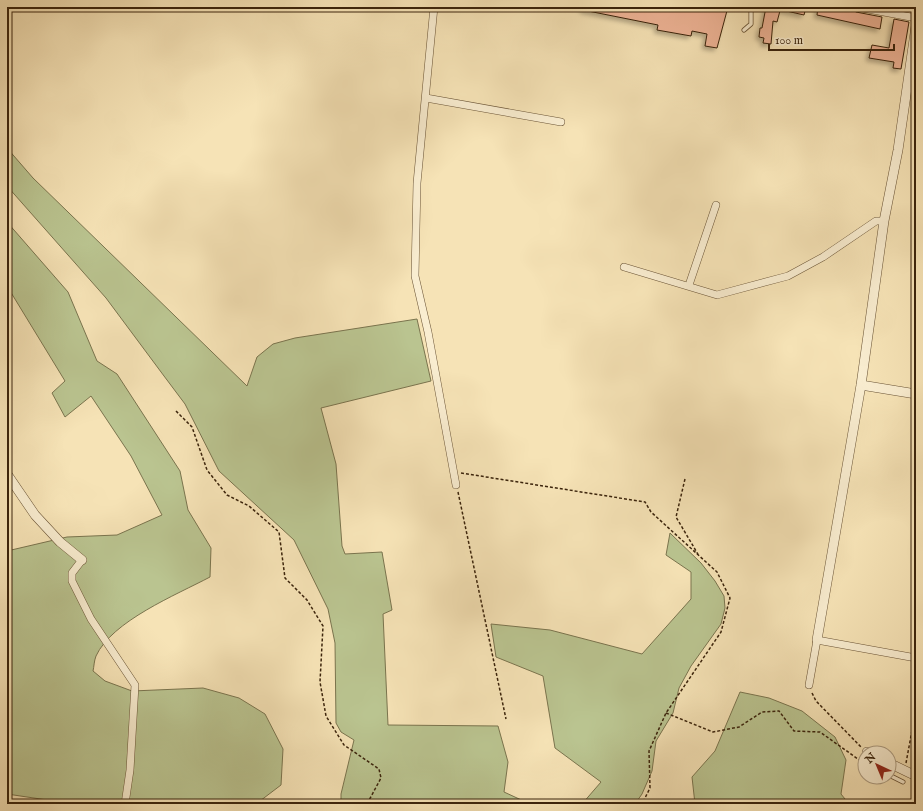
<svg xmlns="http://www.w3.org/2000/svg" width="923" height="811" font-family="'IM FELL English',serif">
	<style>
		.green { fill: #bac490; stroke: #7a744e }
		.building { fill: #ecb294; stroke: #3b240c; filter: url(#shadow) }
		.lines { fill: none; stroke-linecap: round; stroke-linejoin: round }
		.service-casing { stroke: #6a5436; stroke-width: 5 }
		.minor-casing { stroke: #6a5436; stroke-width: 8 }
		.tertiary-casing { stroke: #6a5436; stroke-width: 10 }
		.path { stroke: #3b240c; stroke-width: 1.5; stroke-dasharray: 3 2; stroke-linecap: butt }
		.service { stroke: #f9edd0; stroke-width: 3.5 }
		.minor { stroke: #f9edd0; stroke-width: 7 }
		.tertiary { stroke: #f9edd0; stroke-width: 9 }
	</style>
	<defs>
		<filter id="shadow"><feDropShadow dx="-3" dy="3" stdDeviation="2" flood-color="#0004"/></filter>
	</defs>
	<rect width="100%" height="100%" fill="#f6e3b6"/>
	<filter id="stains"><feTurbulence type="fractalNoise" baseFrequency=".005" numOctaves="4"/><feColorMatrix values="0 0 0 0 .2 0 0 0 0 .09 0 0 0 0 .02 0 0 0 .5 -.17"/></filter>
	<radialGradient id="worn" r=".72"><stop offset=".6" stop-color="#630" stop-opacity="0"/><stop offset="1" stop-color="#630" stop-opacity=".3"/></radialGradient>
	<!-- green -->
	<path class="green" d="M7,148L33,178L247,386L257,357L273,344L295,338L417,319L431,381L321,408L336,464L342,546L345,554L382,552L392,610L383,614L388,725L498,726L508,762L504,792L530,804H341V794L354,740L341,732L336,723L335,643L328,609L294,540L219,471L185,404L164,376L106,298L7,186Z
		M7,222L68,292L97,361L117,374L180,471L188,510L211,548L210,577C176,595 112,621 96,656C94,661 94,667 93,671L105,681L132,691L203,688L239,698L265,714L283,749L281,785L256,804H74L7,794V551L67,537L117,535L162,515L131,456L91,396L65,417L52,393L65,381L7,286Z
		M670,533L701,563L715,581L724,596L725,608L721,624L691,666L679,688L673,713L656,741L652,771L642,794L635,804H582L601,782L555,748L543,676L496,657L491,624L550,630L642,654L691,599V572L666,555Z
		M740,692L769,698L802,711L835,737L846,760L841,794L849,804H695L692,777L715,751Z"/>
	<!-- building -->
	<path class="building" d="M583,7H728L717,48L705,46L707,34L692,31L691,36L657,30L658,25L583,10Z
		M766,7H781L777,22L773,21L771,44L763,43L764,38L759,37L760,28H762Z
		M782,7H806L804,15L782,10Z
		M818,7H844L852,9L856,12L882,17L880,29L817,15Z
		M894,19L909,22L901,69L893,68L894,62L869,58L872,45L889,48Z"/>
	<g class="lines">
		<!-- service casing -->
		<g class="service-casing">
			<path id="service" d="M744,30L751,24V7
				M889,775L903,782"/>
		</g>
		<!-- minor casing -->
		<g class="minor-casing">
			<path id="minor" d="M434,7L417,183L415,276L428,332L456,485
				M857,7L916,18
				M426,98L561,122
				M624,267L717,295L788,276L823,257L876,221H884
				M689,285L716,205
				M82,560L72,573V581L91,619L135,685L130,770L125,804
				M809,685L817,640L916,658"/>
		</g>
		<!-- tertiary casing -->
		<g class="tertiary-casing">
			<path id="tertiary" d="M861,385L916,394
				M7,474L35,515L60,542L82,560
				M817,640L861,385L884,221L898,150L916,26
				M867,752L868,753
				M889,763L916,776"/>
		</g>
		<!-- path -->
		<path class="path" d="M176,411L192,427L207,470L227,495L249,506L279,532L285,578L307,600L323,626L320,682L326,716L344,745L379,769L381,778L367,804
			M461,473L645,502L651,512L717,572L730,598L721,632L666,713L649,751L650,788L642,804
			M685,479L676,517L699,556
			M458,492L506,719
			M812,693L816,701L861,747
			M666,713L713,732L739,727L762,712L779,711L794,731L820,732L865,764
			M906,763L916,709"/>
		<!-- service -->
		<use href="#service" class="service"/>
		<!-- minor -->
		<use href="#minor" class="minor"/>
		<!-- tertiary -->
		<use href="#tertiary" class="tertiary"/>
	</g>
	<!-- margin -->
	<rect width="923" height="811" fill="none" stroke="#f6e3b6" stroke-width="24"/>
	<rect x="8" y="8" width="907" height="795" fill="none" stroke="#3b240c" stroke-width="2"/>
	<rect x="12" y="12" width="899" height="787" fill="none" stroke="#3b240c"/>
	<!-- north arrow -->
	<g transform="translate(877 765) rotate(316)"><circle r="19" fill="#f9edd0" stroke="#ad9d82"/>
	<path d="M0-3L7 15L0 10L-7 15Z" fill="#8f2418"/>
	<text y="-6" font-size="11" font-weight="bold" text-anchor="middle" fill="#3b240c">N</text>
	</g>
	<!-- scale -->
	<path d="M769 44v6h125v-6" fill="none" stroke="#3b240c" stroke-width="2"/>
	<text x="775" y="44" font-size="12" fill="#3b240c" stroke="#f9edd0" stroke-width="3" paint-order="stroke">100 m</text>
	<rect width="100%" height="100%" filter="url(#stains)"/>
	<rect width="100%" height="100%" fill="url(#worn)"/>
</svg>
